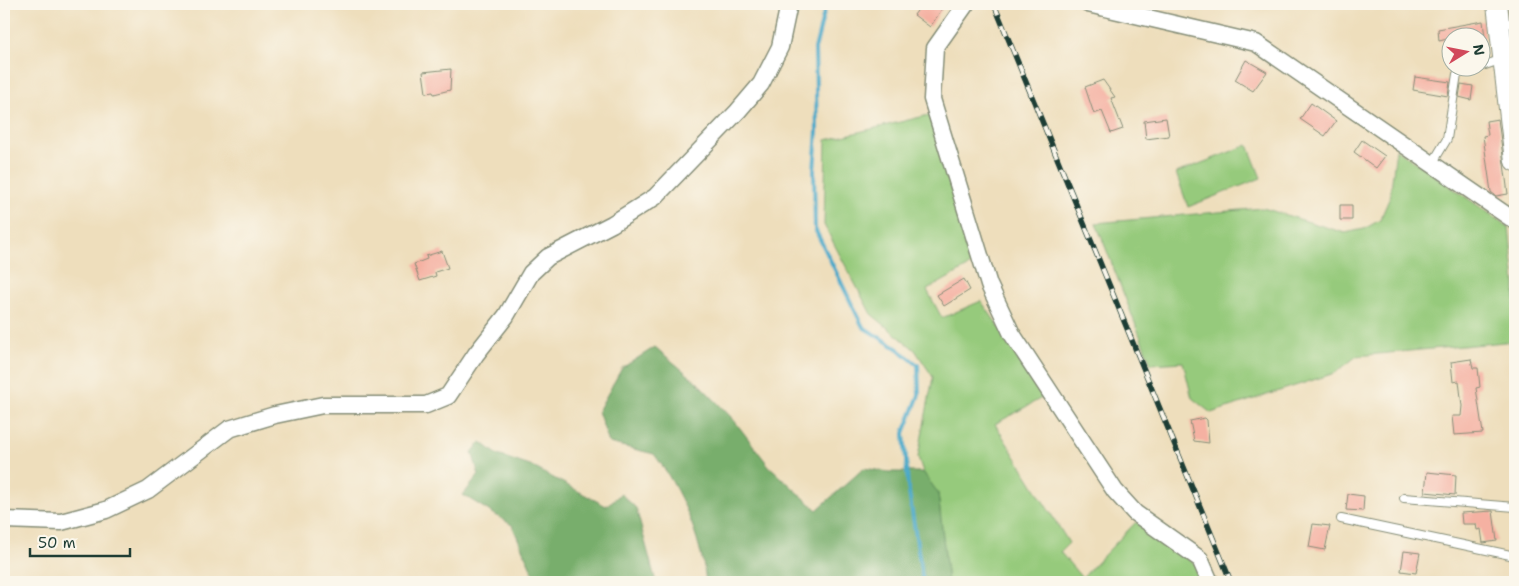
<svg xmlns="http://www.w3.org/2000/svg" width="1519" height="586" font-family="'Shantell Sans',sans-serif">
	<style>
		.green { fill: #96ca7c; stroke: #5a8458 }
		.forest { fill: #78ae6c; stroke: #4c7650 }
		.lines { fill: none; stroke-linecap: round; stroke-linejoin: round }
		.stream { stroke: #4aa9c9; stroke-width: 4 }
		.building { fill: #f5b1a2 }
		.service-casing { stroke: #868e78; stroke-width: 10 }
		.minor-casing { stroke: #868e78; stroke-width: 19 }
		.tertiary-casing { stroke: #868e78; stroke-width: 22 }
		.service { stroke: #fff; stroke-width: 8 }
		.minor { stroke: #fff; stroke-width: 16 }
		.tertiary { stroke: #fff; stroke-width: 20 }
		.rail-casing { stroke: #1f3d34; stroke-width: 5.5 }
		.rail { stroke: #fbf7ec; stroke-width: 4; stroke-dasharray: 11; stroke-linecap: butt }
	</style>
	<rect width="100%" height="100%" fill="#fbf7ec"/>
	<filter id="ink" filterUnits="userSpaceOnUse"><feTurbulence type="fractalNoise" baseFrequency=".02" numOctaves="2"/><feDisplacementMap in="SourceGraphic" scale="10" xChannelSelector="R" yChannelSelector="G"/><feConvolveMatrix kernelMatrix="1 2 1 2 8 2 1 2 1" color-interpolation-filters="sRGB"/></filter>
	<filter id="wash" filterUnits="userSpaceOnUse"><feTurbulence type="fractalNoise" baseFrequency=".0096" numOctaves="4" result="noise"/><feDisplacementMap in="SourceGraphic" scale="20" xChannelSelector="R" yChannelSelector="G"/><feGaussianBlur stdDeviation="1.12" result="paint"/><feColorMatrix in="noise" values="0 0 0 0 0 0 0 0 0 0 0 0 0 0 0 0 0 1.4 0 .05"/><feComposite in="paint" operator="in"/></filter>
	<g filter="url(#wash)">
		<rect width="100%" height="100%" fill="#eedebc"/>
		<!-- green -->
		<path class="green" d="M929,115L973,264L927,290L942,318L981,301L1047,395L995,424L1069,543L1060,552L1082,578L1136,522L1199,567L1205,582H948L938,494L923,472L918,457L933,377L915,350L871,314L824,225L826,140Z
			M1248,145L1261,178L1188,207L1176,173Z
			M1396,149L1509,227L1515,283V341L1357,356L1335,373L1211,413L1192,398L1183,362L1151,364L1096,223L1263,208L1345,233L1364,229L1380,220L1390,197Z"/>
		<!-- forest -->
		<path class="forest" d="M655,347L698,383L733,419L769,466L817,510L864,468L889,472H923L938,493L948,582H706C701,537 681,490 654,454L609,443L598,411L622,368Z
			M481,442L498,455L533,467L606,506L621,494L636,508L656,582H537L512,525L463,495L479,475L472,452Z"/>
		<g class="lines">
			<!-- stream -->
			<path class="stream" d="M826,4L815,49L817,131L814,171L815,229L863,327L898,349L918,365L919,395L904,433L908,486L923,582"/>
		</g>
		<g id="blocks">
			<!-- building -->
			<path class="building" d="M922,4H935L942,9L930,27L914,15Z
				M1483,21L1485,38H1452L1439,41L1438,29Z
				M1246,60L1267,72L1253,91L1235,80Z
				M451,69L450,90L434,94L433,92L426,93L423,72Z
				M1415,77L1450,82L1448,96L1413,90Z
				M1103,80L1115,97L1111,98L1123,129L1111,133L1102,111L1094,114L1085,87Z
				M1461,84L1473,86L1471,100L1459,97Z
				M1311,103L1336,121L1325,136L1300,119Z
				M1166,118L1169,136L1146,139L1144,121Z
				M1498,119L1508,194L1496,196L1491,192L1483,136L1488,135L1486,121Z
				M1362,140L1385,156L1376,168L1354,152Z
				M1340,205H1352V220H1340Z
				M442,251L448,268L435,272L436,276L420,281L414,264L427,259L426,256Z
				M964,279L970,290L944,306L937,295Z
				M1471,359L1473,368H1478L1480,387L1476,388L1483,433L1454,435L1452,416H1461L1462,406L1459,381L1453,382L1451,362Z
				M1205,418L1207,420L1209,443L1194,441L1190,421Z
				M1427,472L1456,475L1455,495L1425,492Z
				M1348,494L1364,496L1363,511L1346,510Z
				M1493,511L1497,541L1483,543L1481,529L1477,530L1476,524H1462L1461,513Z
				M1313,524L1330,526L1325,550L1309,547Z
				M1404,551L1420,553L1416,573L1401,571Z"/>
		</g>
	</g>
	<g filter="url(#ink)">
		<use href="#blocks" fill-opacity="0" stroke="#868e78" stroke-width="1"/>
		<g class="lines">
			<!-- service casing -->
			<g class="service-casing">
				<path id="service" d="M1500,22L1515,24
					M1482,66L1503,59
					M1432,164L1447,139L1457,74L1478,68
					M1404,498L1515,507
					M1341,519L1515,556"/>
			</g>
			<!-- minor casing -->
			<g class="minor-casing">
				<path id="minor" d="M966,4L935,48L932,99L989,285L1012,334L1115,491L1135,513L1200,559L1210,582
					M1088,4L1256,43L1515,221
					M4,520L61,522L106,510L148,490L229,429L275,415L323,405H426L448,396L476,354L506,316L531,273L548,257L612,224L655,197L738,111L761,84L780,47L789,4"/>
			</g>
			<!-- tertiary casing -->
			<g class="tertiary-casing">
				<path id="tertiary" d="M1497,4L1515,161"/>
			</g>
			<!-- service -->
			<use href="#service" class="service"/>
			<!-- minor -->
			<use href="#minor" class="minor"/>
			<!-- tertiary -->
			<use href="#tertiary" class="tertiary"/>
			<!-- rail casing -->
			<g class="rail-casing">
				<path id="rail" d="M994,4L1231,582"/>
			</g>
			<!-- rail -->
			<use href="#rail" class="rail"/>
		</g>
	</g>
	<!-- margin -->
	<rect width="1519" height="586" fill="none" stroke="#fbf7ec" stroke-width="20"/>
	<!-- north arrow -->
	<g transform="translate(1466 52) rotate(80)"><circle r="24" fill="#fbf7ec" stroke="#a3ada2"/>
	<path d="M0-4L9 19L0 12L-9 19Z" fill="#d1495b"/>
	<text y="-8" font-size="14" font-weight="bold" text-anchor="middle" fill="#1f3d34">N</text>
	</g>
	<!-- scale -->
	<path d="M30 548v8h100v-8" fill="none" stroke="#1f3d34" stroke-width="2.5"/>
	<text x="38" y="548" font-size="15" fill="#1f3d34" stroke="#fbf7ec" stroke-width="4" paint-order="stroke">50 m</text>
</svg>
